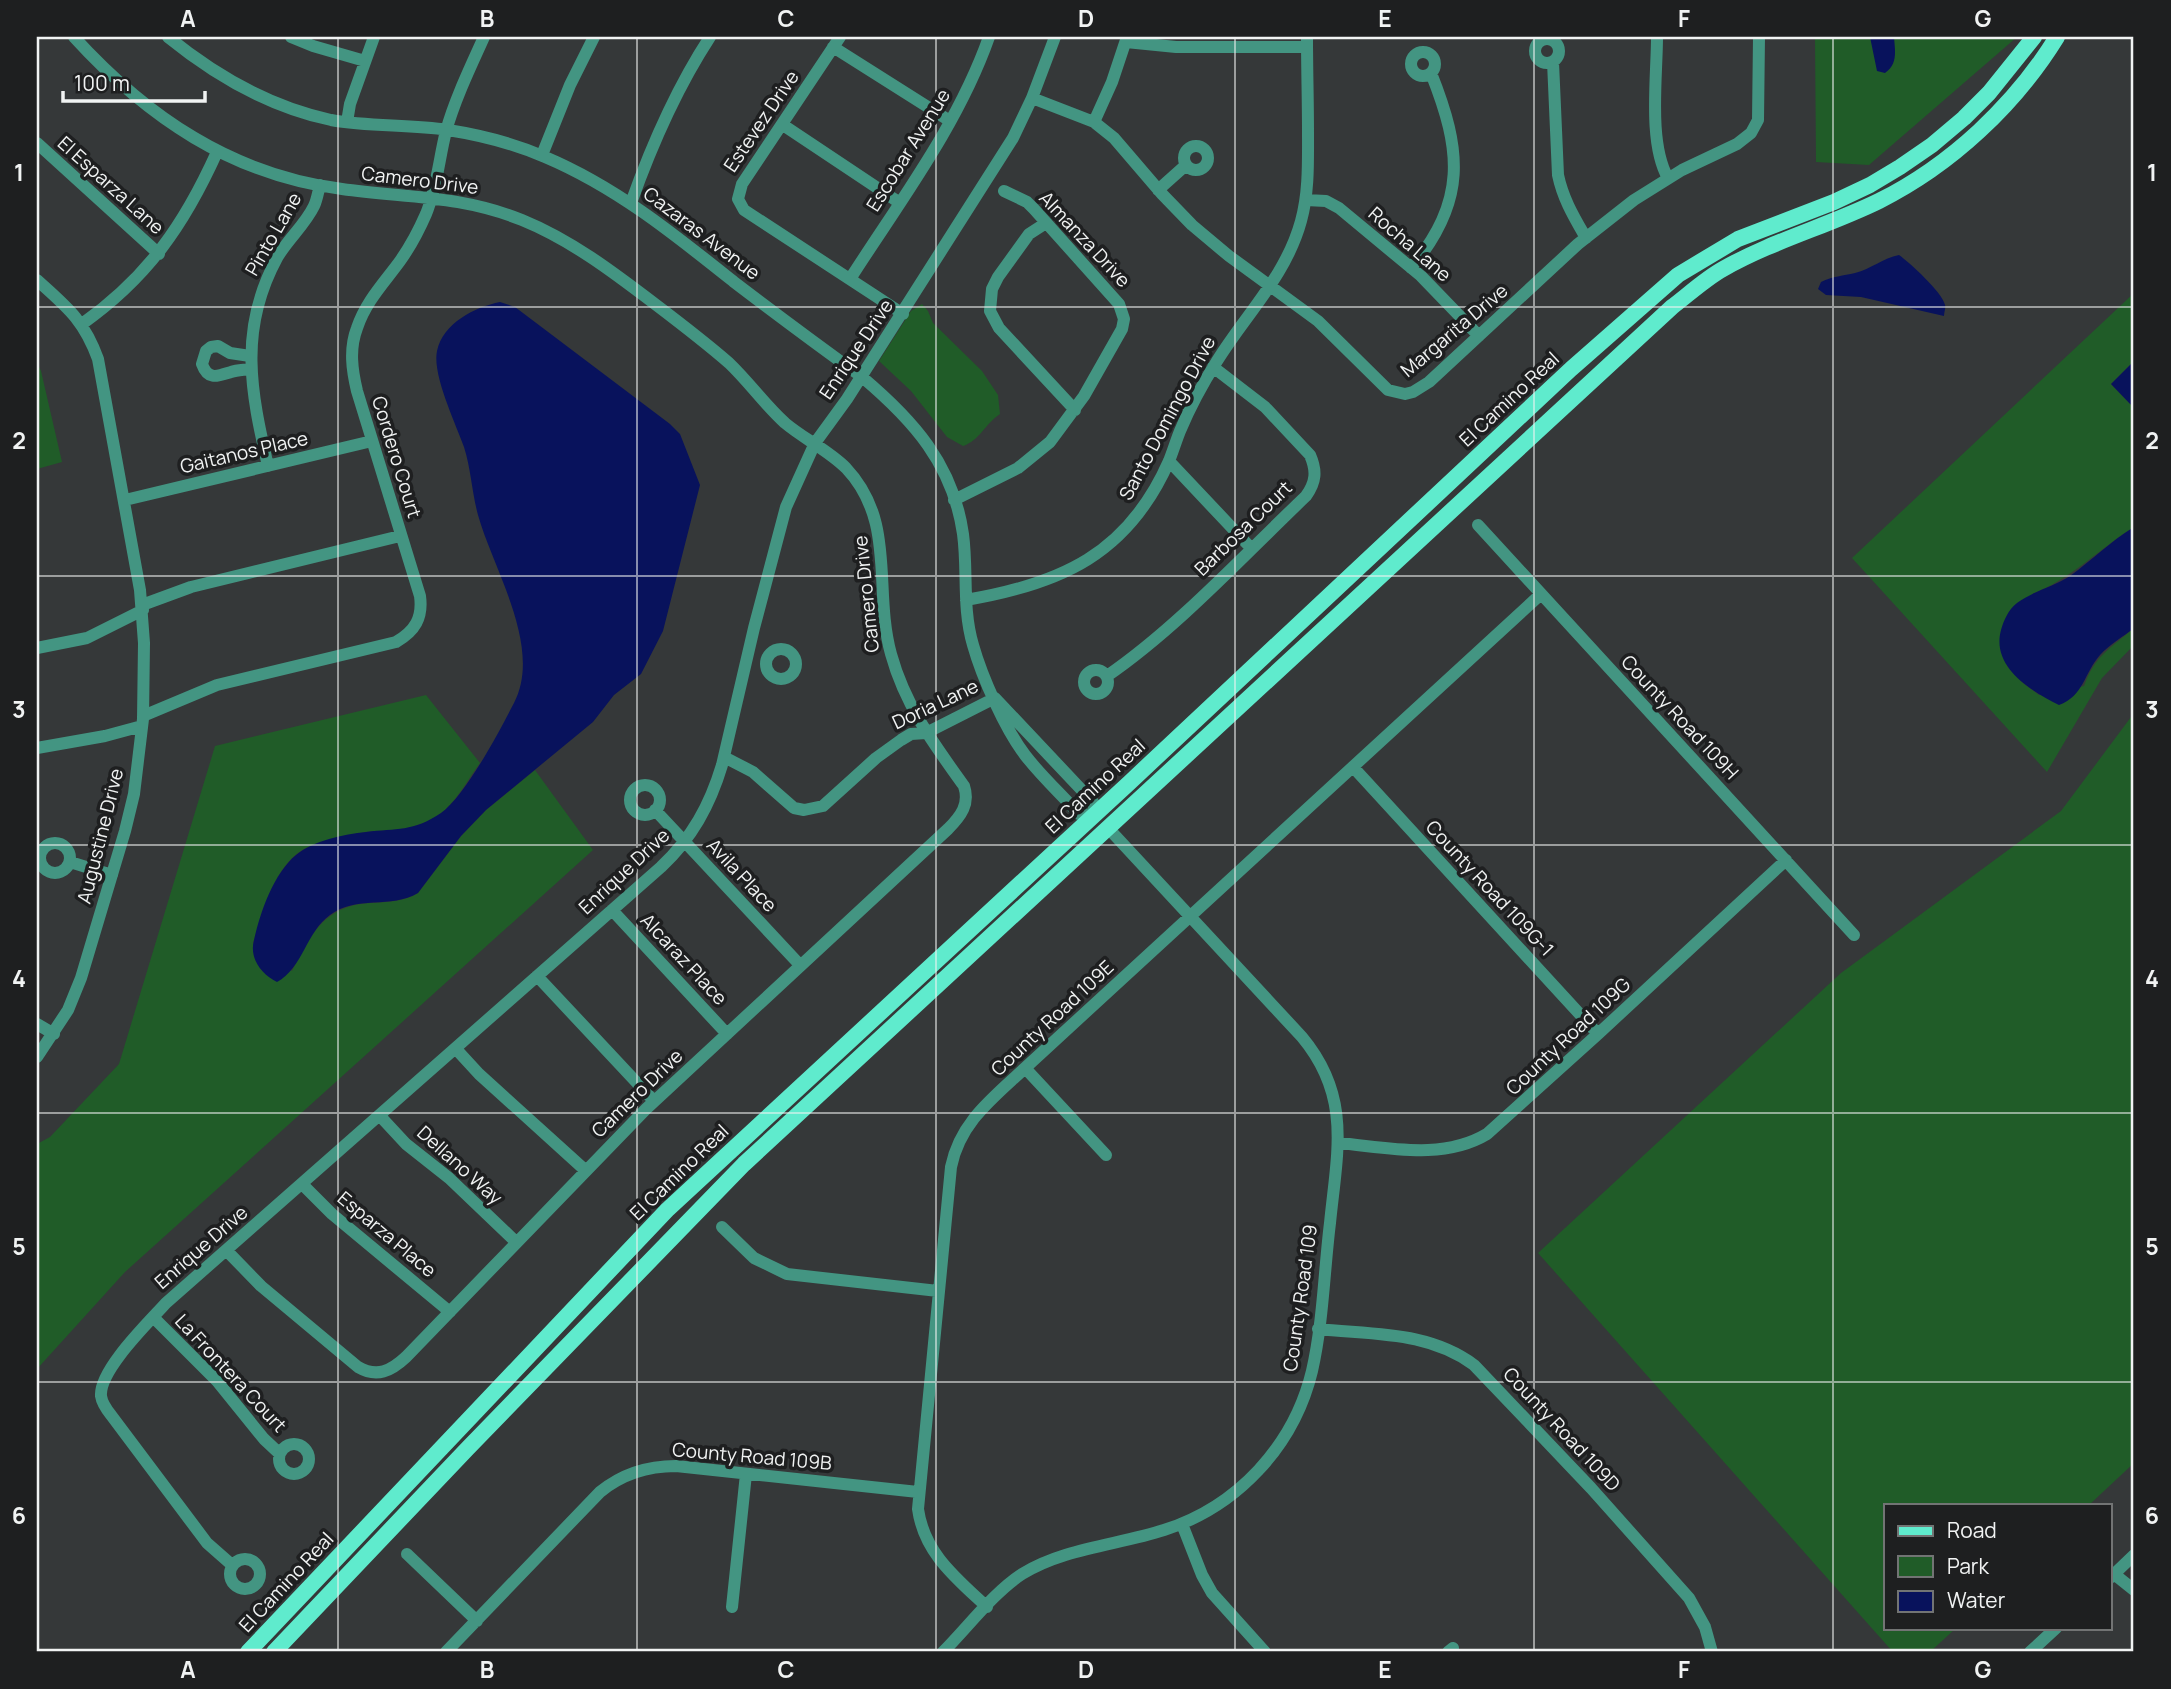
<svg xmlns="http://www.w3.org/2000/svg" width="2171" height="1689" font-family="Manrope,sans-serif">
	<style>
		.green { fill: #205c28 }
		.water { fill: #08125c }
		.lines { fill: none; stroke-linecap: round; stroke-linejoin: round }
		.minor { stroke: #439582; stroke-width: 12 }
		.major { stroke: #5febcd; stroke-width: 16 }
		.grid { fill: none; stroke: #f1f3f3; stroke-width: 2; stroke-opacity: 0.55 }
		.labels { text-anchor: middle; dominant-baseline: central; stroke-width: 7; stroke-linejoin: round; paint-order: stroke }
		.street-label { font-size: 19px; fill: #f1f3f3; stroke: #1e1f20 }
		.neatline { fill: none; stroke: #f1f3f3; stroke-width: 2.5 }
		.grid-label { font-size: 23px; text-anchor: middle; font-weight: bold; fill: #f1f3f3 }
	</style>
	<rect width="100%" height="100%" fill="#353839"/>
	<!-- green -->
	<path class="green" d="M1815,37H2017L1869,165L1816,162Z
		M2134,293V361L2111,384L2134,408V527C2099,549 2071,579 2032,594L2007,666L2023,683L2039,695L2084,686C2095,655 2111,648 2134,628V645L2102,678L2047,772L1852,558Z
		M922,304L928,311L933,323L982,371L998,395L1000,414C985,424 979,441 963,446L947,437L911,391L879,361L911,311Z
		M37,363L41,371L62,462L37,469Z
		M426,695L480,763C469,778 459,797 445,810C426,827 399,831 375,831C362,832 351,835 338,839C325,842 309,844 298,853C272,873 263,913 253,943L292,971C310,935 325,905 370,903C387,902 403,902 418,893L461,836L486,810L535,770L593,850L125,1272L37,1369V1144L50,1137L119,1064L215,746Z
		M2134,713V1463L2089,1505H1886V1628H1956L1930,1652H1893L1538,1253L1841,973L2061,811Z"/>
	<!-- water -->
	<path class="water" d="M1870,37H1894C1895,51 1898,64 1885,73L1877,71Z
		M1899,255C1909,262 1943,293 1945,305C1946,308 1944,312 1944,316L1861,297L1826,295L1818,289L1821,282C1833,276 1843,276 1855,273C1871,269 1883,258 1899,255Z
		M500,302L515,307L670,424L680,434L700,485L663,631L641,674L614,695L593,722L486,810L461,836L418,893C391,909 356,895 330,915C306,932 303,968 277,982C261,974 249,958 254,940C260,912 274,873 296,855C313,841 344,834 366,832C397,828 413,832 441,813C466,795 500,730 514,703C543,647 493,569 478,515C472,493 471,469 464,447C456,424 432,375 437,351C443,323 475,307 500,302Z
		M2134,361V408L2111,384Z
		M2134,527V628C2123,637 2110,644 2100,655C2084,673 2084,696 2059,705C2031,691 1991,667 2001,630C2004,620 2008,610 2017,603C2033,591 2053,587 2070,576C2092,560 2111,541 2134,527Z"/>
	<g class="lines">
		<!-- minor -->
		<path class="minor" d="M74,37C147,117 232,175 342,189C406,198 460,195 522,220C571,240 613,272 655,304C680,323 705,342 729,363C749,382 765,405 785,423C804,439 828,450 846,468C897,522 873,589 891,654C905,705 933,743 964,786C970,804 961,816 948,829L646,1109L406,1357C391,1371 377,1378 358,1367L261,1286L226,1250
			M168,37C216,76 269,107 331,120C370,127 409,124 448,130C480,135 515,144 545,157C616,187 674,234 734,282C776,314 819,346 862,377C913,420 953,464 963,534C968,571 962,608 973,645C982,677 1005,729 1025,755C1041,776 1061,794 1079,814L1095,815L1093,802L995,698
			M291,37L313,46L365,61
			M840,37L742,184L738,199L744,210L903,314
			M1657,37C1657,77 1648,143 1668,178
			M1535 51a12 12 0 1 1 24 0a12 12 0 1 1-24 0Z
			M1126,42L1176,47H1307
			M833,47L950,121
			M1411 64a12 12 0 1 1 24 0a12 12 0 1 1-24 0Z
			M1553,62L1558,175C1563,199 1574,217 1586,238
			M1032,98L1094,122L1114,138L1162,194L1192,225L1229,256L1318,321L1388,390L1405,394L1413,392L1429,382L1578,244L1634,200L1682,170L1737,144L1751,133L1758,120L1759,37
			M347,122L350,104L374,37
			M1094,122L1112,82L1127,37
			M783,125L900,203
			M37,143L159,254
			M1184 158a12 12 0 1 1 24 0a12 12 0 1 1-24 0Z
			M542,155L570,85L594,37
			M1158,190L1186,165
			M1306,200L1326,201L1339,208L1421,276L1479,336
			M631,203C652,144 676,89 710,37
			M1046,223L1029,234L998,277L992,289L990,311L999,328L1075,410
			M1411,268C1467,201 1462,151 1431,73
			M850,279C900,201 958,125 989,37
			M37,280C67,307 84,320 98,359L140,590L144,643L143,719L134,794L125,831L81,978L68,1010L37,1057
			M82,324C148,277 184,225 217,152
			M250,369C244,370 237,370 231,372C218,376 208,381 202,364L206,351L211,347L218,346L230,353L250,356
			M1169,461L1251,548
			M268,466C251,392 238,330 277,258C287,240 305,225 314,206C317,200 318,192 320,185
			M125,500L372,441
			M954,500L1018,468L1050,442L1084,396L1122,329L1124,319L1119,304L1034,209L1027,202L1004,191
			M1478,525L1854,935
			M966,600C1061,584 1128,554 1169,461C1173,451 1176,441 1180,431C1190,407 1203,383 1217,361C1246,314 1286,276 1301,221C1309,192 1308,162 1308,132C1308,100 1307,69 1307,37
			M142,605L191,587L400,536
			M37,648L87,638L143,610
			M766 664a15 15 0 1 1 30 0a15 15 0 1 1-30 0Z
			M1084 682a12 12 0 1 1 24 0a12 12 0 1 1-24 0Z
			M1107,676C1177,628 1244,555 1306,496C1316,482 1317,471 1310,455L1265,407L1213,367
			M143,716L217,685L396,642C415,631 423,618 420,596L357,391C352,370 349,349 357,328C366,301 384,283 400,261C410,247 419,230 426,214C437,187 439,159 446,131C455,99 470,68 484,37
			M37,748L105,736L142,726
			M724,757L753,772L794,808L804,810L823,806L876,758L901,740L911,734L926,733L995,698
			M1353,767L1598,1034
			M630 800a15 15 0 1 1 30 0a15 15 0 1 1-30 0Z
			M655,810L800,965
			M40 858a15 15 0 1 1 30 0a15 15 0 1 1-30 0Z
			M70,862L112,875
			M612,910L727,1034
			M537,976L654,1101
			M37,1024L54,1034
			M456,1049L479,1074L585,1170
			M1025,1068L1106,1155
			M380,1116L406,1144L449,1178L516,1242
			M1338,1143C1386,1147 1442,1161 1487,1134L1598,1034L1786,860
			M302,1184L332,1214L450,1312
			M722,1227L754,1258L787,1274L938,1291
			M153,1317L217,1381L264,1439L280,1454
			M1318,1329C1373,1335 1428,1331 1474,1365L1591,1488L1689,1598L1705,1627L1712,1652
			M279 1459a15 15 0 1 1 30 0a15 15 0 1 1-30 0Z
			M1182,1524L1202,1575L1212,1593L1265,1652
			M407,1554L477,1621
			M230 1574a15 15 0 1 1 30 0a15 15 0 1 1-30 0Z
			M232,1565L207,1543L111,1415C107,1410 102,1403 101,1396C99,1370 149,1322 166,1303L661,867C692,838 710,805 722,765L754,628L786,507L815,443L847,399L1013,138L1032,98L1055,37
			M2114,1574L2134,1590
			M2110,1578L2134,1555
			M732,1607L746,1474
			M987,1607C956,1578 924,1553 918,1509L951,1167C960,1122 993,1098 1025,1068L1541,594
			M446,1652L600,1492C622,1474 647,1466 676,1466L918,1492
			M943,1652C967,1628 994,1592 1022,1574C1064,1548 1118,1545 1164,1530C1237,1507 1294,1446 1312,1371C1323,1323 1324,1272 1330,1223C1337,1152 1352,1097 1302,1037L1109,829
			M1448,1652L1453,1648
			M2030,1652L2056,1628"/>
		<!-- major -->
		<path class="major" d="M248,1652L668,1209L1130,782L1571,369L1678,275L1738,239L1834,202L1870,185L1900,167L1932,145L1964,118L1989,93L2034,37
			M274,1652L468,1448L744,1164L1672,307C1688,295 1705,279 1723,269C1772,241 1828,226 1879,201C1951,165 2015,105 2057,37"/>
	</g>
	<!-- grid -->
	<path class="grid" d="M338,37V1652M637,37V1652M936,37V1652M1235,37V1652M1534,37V1652M1833,37V1652M37,307H2134M37,576H2134M37,845H2134M37,1113H2134M37,1382H2134"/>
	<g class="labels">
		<!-- street labels -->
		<g class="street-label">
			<text transform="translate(761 121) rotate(-56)">Estevez Drive</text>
			<text transform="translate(908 150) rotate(-58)">Escobar Avenue</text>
			<text transform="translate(420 180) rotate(7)">Camero Drive</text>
			<text transform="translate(111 185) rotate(42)">El Esparza Lane</text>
			<text transform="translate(702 233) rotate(37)">Cazaras Avenue</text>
			<text transform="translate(273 234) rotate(-60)">Pinto Lane</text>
			<text transform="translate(1085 239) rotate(47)">Almanza Drive</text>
			<text transform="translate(1410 244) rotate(41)">Rocha Lane</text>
			<text transform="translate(1454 330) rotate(-40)">Margarita Drive</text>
			<text transform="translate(856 349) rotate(-56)">Enrique Drive</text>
			<text transform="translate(1509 399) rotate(-43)">El Camino Real</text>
			<text transform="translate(1167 418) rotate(-62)">Santo Domingo Drive</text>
			<text transform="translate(244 452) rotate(-13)">Gaitanos Place</text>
			<text transform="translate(397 457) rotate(73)">Cordero Court</text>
			<text transform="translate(1243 528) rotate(-44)">Barbosa Court</text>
			<text transform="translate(866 594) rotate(-96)">Camero Drive</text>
			<text transform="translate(935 704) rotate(-25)">Doria Lane</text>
			<text transform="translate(1680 717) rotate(47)">County Road 109H</text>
			<text transform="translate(1095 786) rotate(-43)">El Camino Real</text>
			<text transform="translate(100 836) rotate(-76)">Augustine Drive</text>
			<text transform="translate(624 871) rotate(-43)">Enrique Drive</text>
			<text transform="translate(742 875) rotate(47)">Avila Place</text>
			<text transform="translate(1490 888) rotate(47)">County Road 109G-1</text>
			<text transform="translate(684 959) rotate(47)">Alcaraz Place</text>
			<text transform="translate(1052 1018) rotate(-43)">County Road 109E</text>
			<text transform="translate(1568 1036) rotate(-43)">County Road 109G</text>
			<text transform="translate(637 1093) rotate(-44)">Camero Drive</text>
			<text transform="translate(460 1165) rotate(42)">Dellano Way</text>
			<text transform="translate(679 1172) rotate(-44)">El Camino Real</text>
			<text transform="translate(387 1234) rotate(40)">Esparza Place</text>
			<text transform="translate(201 1247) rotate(-41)">Enrique Drive</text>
			<text transform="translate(1300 1298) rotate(-82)">County Road 109</text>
			<text transform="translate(231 1373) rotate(47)">La Frontera Court</text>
			<text transform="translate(1562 1429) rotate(47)">County Road 109D</text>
			<text transform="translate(752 1456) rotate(5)">County Road 109B</text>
			<text transform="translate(286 1582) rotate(-47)">El Camino Real</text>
		</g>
	</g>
	<!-- border -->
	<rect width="2171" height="1689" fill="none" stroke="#1e1f20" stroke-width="77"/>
	<!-- legend -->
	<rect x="1884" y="1504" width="228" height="126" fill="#1e1f20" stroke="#727474" stroke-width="2"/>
	<rect x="1898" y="1526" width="35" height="10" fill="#5febcd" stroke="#727474" stroke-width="2"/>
	<text x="1947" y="1538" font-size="21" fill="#f1f3f3">Road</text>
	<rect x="1898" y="1556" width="35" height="21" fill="#205c28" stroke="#727474" stroke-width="2"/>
	<text x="1947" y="1574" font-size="21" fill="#f1f3f3">Park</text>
	<rect x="1898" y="1591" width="35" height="21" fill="#08125c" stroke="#727474" stroke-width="2"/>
	<text x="1947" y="1608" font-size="21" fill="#f1f3f3">Water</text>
	<!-- scale -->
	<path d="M63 91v10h142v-10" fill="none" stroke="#f1f3f3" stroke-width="3.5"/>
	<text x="74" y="91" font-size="21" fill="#f1f3f3" stroke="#1e1f20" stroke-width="5" paint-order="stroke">100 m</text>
	<rect x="38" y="38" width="2094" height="1612" class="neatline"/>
	<g class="grid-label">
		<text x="188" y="27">A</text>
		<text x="487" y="27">B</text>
		<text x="786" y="27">C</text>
		<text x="1086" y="27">D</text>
		<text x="1385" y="27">E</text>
		<text x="1684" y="27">F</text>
		<text x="1983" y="27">G</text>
		<text x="19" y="181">1</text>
		<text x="2152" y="181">1</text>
		<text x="19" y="449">2</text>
		<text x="2152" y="449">2</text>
		<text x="19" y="718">3</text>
		<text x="2152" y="718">3</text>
		<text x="19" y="987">4</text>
		<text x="2152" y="987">4</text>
		<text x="19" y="1255">5</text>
		<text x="2152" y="1255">5</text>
		<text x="19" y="1524">6</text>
		<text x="2152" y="1524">6</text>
		<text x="188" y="1678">A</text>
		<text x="487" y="1678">B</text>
		<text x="786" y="1678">C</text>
		<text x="1086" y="1678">D</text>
		<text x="1385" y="1678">E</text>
		<text x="1684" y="1678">F</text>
		<text x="1983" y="1678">G</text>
	</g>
</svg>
